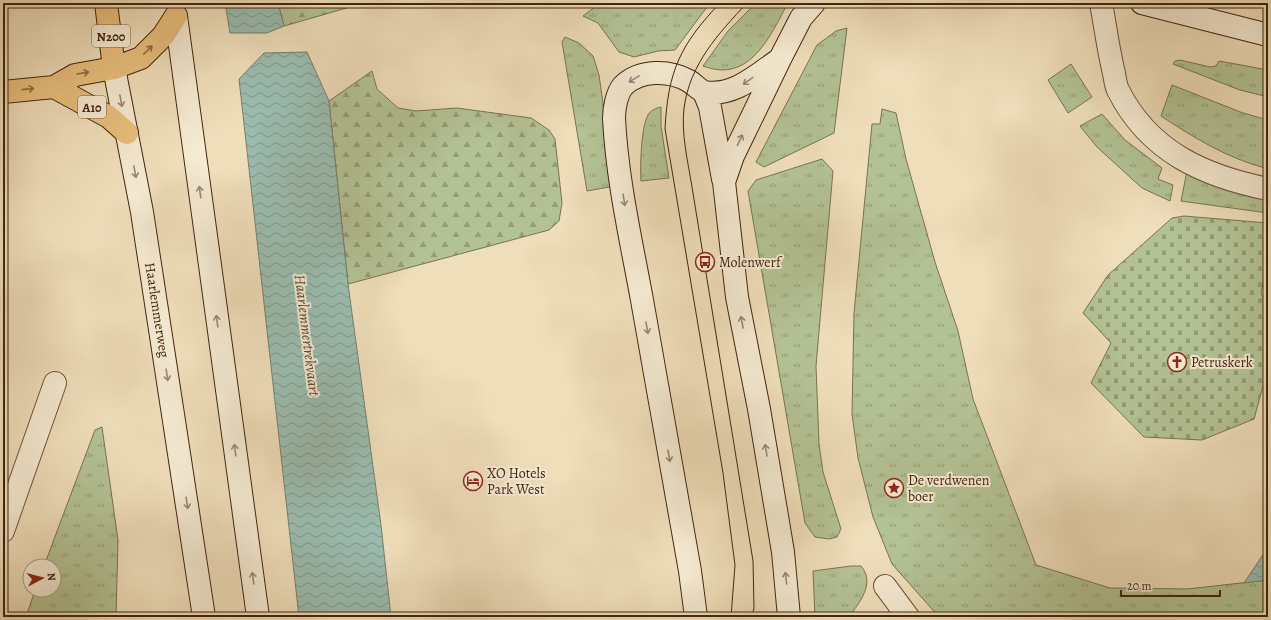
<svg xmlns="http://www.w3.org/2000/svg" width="1271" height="620" font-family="Alegreya,serif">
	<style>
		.grass { fill: url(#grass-tufts); stroke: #7a7352 }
		.forest { fill: url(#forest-firs); stroke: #7a7352 }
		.cemetery { fill: url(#cemetery-stones); stroke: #7a7352 }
		.water { fill: url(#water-waves); stroke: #777f70 }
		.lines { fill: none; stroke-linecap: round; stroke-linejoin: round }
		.street-casing { stroke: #6d523b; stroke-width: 24 }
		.secondary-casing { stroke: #422411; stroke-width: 24 }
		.primary-casing { stroke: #422411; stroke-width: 24 }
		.highway-casing { stroke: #422411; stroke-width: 24 }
		.street { stroke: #f5ead2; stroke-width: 22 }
		.secondary { stroke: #f5ead2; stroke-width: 22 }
		.primary { stroke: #e8bf7d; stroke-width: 22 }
		.highway { stroke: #e8bf7d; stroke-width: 22 }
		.tram { stroke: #422411; stroke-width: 1 }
		.oneway { stroke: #8d6a42 }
		.oneway2 { stroke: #9c8772 }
		.labels { text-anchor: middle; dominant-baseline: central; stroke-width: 4; stroke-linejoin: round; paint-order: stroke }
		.shield { fill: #f5ead2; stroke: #785f4b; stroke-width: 1 }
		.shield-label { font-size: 13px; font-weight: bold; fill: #422411 }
		.poi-label { font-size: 14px; fill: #422411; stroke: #f5ead2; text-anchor: start }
		.street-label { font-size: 14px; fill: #422411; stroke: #f5ead2 }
		.water-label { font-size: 15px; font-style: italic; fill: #584a38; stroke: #f5ead2 }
	</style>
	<defs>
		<pattern id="grass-tufts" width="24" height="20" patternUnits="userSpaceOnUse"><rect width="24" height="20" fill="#b3c294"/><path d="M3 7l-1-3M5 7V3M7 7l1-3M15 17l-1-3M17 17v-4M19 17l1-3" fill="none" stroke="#939d77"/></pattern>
		<pattern id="forest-firs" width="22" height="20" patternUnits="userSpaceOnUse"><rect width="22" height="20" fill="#b3c294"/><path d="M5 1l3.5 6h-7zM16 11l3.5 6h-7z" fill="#939d77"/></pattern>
		<pattern id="cemetery-stones" width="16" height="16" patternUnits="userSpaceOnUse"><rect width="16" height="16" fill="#b3c294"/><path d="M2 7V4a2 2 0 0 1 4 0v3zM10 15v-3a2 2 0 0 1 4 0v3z" fill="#939d77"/></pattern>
		<pattern id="water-waves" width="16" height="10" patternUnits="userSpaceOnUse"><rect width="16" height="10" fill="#9abcaf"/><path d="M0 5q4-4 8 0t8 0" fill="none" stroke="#7f998d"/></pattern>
	</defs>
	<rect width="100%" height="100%" fill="#efdeba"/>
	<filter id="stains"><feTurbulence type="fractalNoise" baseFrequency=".005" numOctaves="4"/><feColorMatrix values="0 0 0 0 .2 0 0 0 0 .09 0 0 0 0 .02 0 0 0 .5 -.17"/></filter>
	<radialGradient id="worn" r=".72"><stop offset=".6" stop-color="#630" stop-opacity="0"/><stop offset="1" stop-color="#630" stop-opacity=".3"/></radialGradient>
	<!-- grass -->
	<path class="grass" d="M600,3H710L675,50L658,51L634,57L619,52L598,23L583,16Z
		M756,3H788C770,36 750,84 703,66L728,31Z
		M847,28L834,133L764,167L756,162L817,45L836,31Z
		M565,37L579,43L593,56L599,75L615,186L587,191L562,42Z
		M1180,60L1210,67L1216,66L1219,61L1268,70V97L1240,90L1173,64L1175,61Z
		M1071,64L1092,97L1068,113L1048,80Z
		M1172,85L1243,113L1268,120V169C1227,158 1196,139 1161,116Z
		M661,107V126L669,178L641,181C640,167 641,127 648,115C651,110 656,108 661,107Z
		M882,109L896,113L906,159L935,262L958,331L973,399L1036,565L1110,588L1187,589L1268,580V617H939L892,564L873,517L858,458L852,414L854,313L872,124H880Z
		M1102,114L1125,140L1162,168L1158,179L1173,185L1170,201L1142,188L1097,147L1080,126Z
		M822,159L833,171L816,366L819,444L823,472L841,529L837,537L829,539L815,537L805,523L748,191L756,180Z
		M1187,171L1268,197V213L1181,201Z
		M102,427L118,540L116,617H26L35,590H54V566H44L95,430Z
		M851,566H861C876,583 859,603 849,617H815L813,571Z"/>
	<!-- forest -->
	<path class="forest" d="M278,3H364L284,26Z
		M372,71L377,89L398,108L416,111L457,108L531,118L549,130L555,139L562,203L559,221L549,230L348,284L329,101Z"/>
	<!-- cemetery -->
	<path class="cemetery" d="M1184,216L1268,223V258L1261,293L1268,308V368L1254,419L1202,440L1144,437L1091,383L1111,343L1083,313L1108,275L1172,218Z"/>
	<!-- water -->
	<path class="water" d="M225,3H278L284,26L267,33H230Z
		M307,52L329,101L348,284L381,525L391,617H299L239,79L264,53Z
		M1268,543V580L1244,583L1264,553Z"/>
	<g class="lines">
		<!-- street casing -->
		<g class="street-casing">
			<path id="street" d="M1101,3C1105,25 1108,47 1113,69C1115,76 1115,84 1118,90C1149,152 1204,176 1268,189
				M3,531L55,383
				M885,586L908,617"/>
		</g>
		<!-- secondary casing -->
		<g class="secondary-casing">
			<path id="secondary" d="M1142,3L1268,35
				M176,16L258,617
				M114,68L142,212L204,617
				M704,92L710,107L723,179
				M696,617L690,571C674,481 658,391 642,300C631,240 617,179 614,118C614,108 617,93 623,86C640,69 670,70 689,81C694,84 700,91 705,92C734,97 758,74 780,59
				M789,617L783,552L759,409L737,297L724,182L733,156L780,59L801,18L814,3"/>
		</g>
		<!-- primary casing -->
		<g class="primary-casing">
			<path id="primary" d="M106,3L114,68"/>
		</g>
		<!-- highway casing -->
		<g class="highway-casing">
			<path id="highway" d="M54,87L109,117L127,133
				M3,92L54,87L75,75L114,68L141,58L163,36L176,16"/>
		</g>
		<!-- street -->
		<use href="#street" class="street"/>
		<!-- secondary -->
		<use href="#secondary" class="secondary"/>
		<!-- primary -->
		<use href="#primary" class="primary"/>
		<!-- highway -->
		<use href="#highway" class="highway"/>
		<!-- tram -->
		<path class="tram" d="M720,3C680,45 668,71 665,129L723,473L735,565L731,617
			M747,3C718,34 690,64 684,108C681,134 688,162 692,187L753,561L754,608L752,617"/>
	</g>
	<!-- one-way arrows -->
	<defs><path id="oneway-shaft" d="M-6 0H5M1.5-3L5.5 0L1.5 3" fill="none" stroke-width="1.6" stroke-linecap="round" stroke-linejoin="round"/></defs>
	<g class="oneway">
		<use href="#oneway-shaft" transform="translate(148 50) rotate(-45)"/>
		<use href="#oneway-shaft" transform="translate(83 73) rotate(-10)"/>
		<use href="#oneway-shaft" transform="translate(28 89) rotate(-6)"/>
	</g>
	<g class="oneway2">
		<use href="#oneway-shaft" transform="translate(634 79) rotate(149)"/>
		<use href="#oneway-shaft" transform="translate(748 81) rotate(144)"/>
		<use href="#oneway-shaft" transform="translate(121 101) rotate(79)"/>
		<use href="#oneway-shaft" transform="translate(740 140) rotate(-64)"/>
		<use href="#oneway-shaft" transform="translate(135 172) rotate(79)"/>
		<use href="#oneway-shaft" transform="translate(200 192) rotate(-98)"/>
		<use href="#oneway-shaft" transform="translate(624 200) rotate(81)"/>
		<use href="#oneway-shaft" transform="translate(217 321) rotate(-98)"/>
		<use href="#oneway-shaft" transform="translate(742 322) rotate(-101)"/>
		<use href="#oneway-shaft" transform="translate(647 328) rotate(80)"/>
		<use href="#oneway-shaft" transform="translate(167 375) rotate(81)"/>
		<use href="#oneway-shaft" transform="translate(235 450) rotate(-98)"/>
		<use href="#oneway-shaft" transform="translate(766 450) rotate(-100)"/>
		<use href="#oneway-shaft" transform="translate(669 456) rotate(80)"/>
		<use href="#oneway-shaft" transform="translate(187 503) rotate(81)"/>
		<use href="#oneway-shaft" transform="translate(253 578) rotate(-98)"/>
		<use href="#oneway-shaft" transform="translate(786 578) rotate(-96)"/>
	</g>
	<!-- icons -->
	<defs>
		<g id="bus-ring" transform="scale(1)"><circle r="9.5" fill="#f5ead2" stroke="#8f2418" stroke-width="1.5"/><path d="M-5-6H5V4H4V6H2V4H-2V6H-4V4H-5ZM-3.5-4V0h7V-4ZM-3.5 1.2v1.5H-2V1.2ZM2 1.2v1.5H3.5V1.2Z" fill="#8f2418"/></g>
		<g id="church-ring" transform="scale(1)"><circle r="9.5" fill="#f5ead2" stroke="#8f2418" stroke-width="1.5"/><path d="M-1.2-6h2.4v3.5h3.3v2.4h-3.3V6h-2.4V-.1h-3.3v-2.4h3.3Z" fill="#8f2418"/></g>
		<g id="hotel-ring" transform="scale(1)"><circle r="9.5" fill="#f5ead2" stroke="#8f2418" stroke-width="1.5"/><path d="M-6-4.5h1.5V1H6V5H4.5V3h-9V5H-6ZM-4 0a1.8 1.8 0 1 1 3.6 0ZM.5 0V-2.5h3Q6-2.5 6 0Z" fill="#8f2418"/></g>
		<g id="sight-ring" transform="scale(1)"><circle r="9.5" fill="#f5ead2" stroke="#8f2418" stroke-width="1.5"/><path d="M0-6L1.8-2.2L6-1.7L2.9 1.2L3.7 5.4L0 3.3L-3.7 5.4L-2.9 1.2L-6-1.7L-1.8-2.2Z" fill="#8f2418"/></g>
	</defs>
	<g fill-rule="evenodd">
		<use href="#bus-ring" x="705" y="262"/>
		<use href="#church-ring" x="1177" y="362"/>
		<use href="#hotel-ring" x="473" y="481"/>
		<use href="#sight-ring" x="894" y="488"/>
	</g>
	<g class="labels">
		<!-- shield labels -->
		<g class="shield">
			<rect x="92" y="25" width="38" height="22" rx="3"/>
			<rect x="78" y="96" width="28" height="22" rx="3"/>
		</g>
		<g class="shield-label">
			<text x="111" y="36">N200</text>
			<text x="92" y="107">A10</text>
		</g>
		<!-- poi labels -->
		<g class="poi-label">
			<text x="719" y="262">Molenwerf</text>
			<text x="1191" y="362">Petruskerk</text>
			<text x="487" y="473">XO Hotels<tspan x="487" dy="16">Park West</tspan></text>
			<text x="908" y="480">De verdwenen<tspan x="908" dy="16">boer</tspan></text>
		</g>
		<!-- street labels -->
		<g class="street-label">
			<text transform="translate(157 310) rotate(81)">Haarlemmerweg</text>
		</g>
		<!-- water labels -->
		<g class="water-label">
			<text transform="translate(307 335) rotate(83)">Haarlemmertrekvaart</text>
		</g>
	</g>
	<!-- margin -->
	<rect width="1271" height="620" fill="none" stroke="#efdeba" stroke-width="16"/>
	<rect x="4" y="4" width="1263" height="612" fill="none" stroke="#422411" stroke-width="2"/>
	<rect x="8" y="8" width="1255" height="604" fill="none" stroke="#422411"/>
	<!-- north arrow -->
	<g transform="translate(42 578) rotate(83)"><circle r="19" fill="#f5ead2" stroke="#ad9b85"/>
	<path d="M0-3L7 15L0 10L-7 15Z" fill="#8f2418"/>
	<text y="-6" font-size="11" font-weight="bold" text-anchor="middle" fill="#422411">N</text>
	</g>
	<!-- scale -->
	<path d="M1121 590v6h99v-6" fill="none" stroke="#422411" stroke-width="2"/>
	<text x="1127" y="590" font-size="12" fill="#422411" stroke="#f5ead2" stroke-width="3" paint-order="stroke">20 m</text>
	<rect width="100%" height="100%" filter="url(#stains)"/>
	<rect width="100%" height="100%" fill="url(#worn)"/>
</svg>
